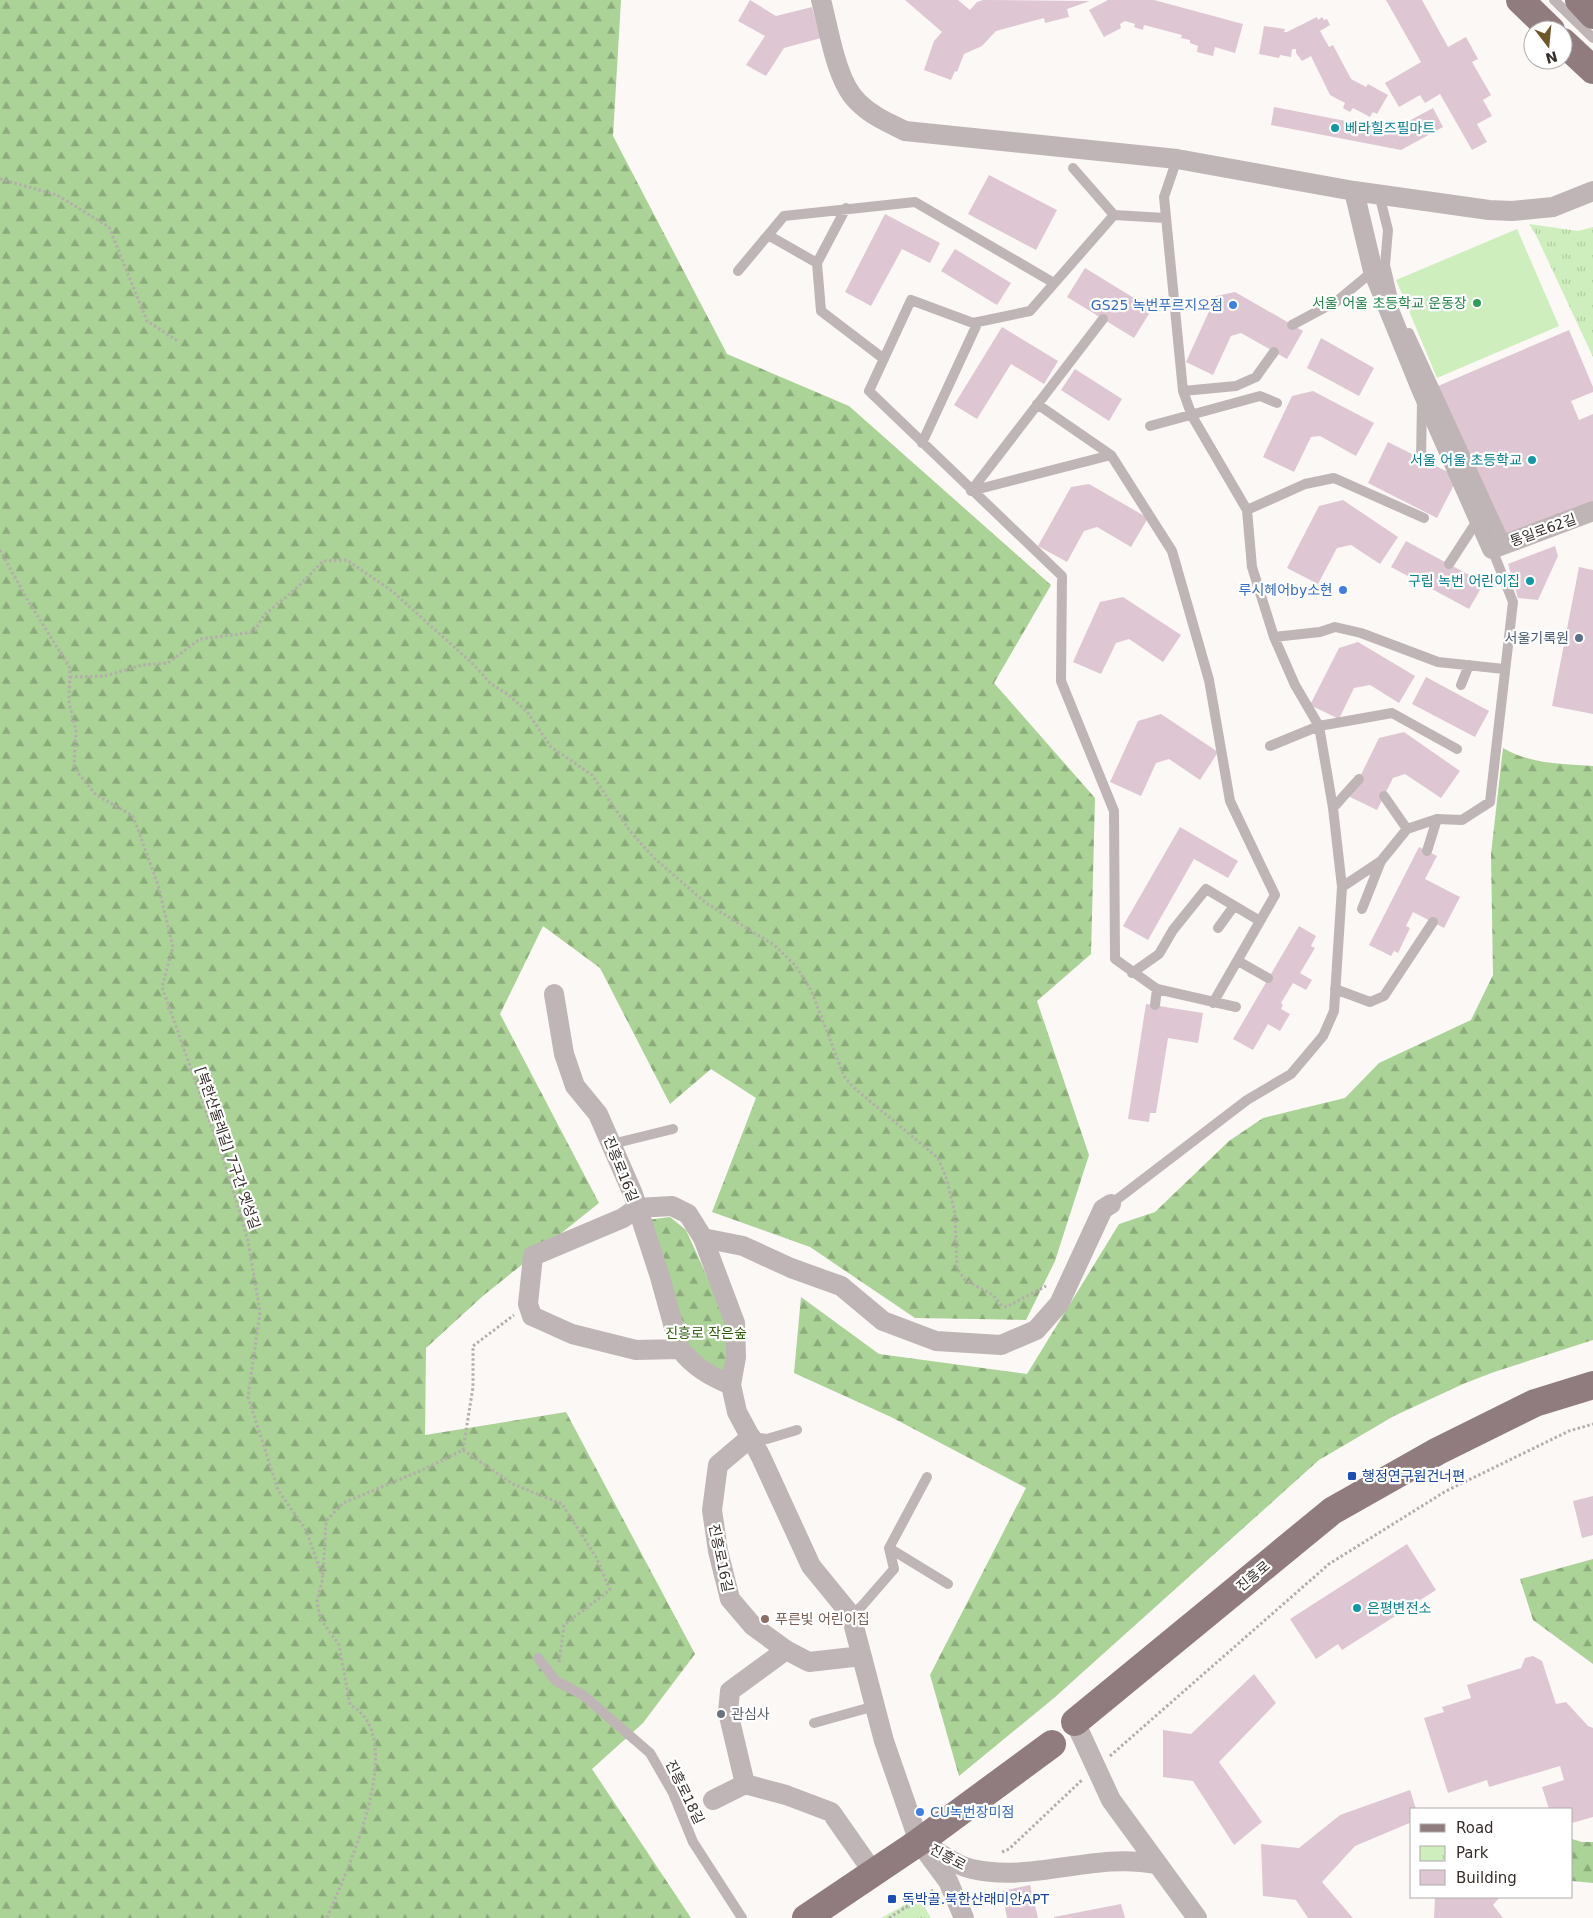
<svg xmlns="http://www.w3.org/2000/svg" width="1593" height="1918" font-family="'DejaVu Sans','Noto Sans KR',sans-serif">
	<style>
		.green { fill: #ceeebd }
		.forest { fill: url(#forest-firs) }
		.park { fill: url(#park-tufts) }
		.building { fill: #dec7d2 }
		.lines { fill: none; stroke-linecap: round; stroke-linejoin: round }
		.path { stroke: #b4aeab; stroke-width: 3; stroke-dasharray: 2.5 2.5; stroke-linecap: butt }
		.service { stroke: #c0b5b6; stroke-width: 10 }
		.minor { stroke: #c0b5b6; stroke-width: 20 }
		.primary { stroke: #907c7f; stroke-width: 28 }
		.culture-dot { fill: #0f9aa8; stroke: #fff; stroke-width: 2 }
		.leisure-dot { fill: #2e9e5b; stroke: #fff; stroke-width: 2 }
		.shop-dot { fill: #3f7fe0; stroke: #fff; stroke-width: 2 }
		.service-dot { fill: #5c6f8a; stroke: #fff; stroke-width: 2 }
		.transit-dot { fill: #1a4fb4; stroke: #fff; stroke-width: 2 }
		.education-dot { fill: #8d6e63; stroke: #fff; stroke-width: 2 }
		.worship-dot { fill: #6b7280; stroke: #fff; stroke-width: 2 }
		.labels { text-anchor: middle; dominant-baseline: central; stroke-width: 4.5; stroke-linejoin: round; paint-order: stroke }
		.culture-label { font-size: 14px; fill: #0d838f; stroke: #fff; text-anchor: start }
		.leisure-label { font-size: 14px; fill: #27864d; stroke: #fff; text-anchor: end }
		.shop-label { font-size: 14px; fill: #366cbe; stroke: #fff; text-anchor: end }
		.street-label { font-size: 14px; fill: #372e2a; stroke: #fff }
		.service-label { font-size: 14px; fill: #4e5e75; stroke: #fff; text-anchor: end }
		.park-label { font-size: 14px; fill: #315f0c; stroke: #fff }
		.transit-label { font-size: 14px; fill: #164399; stroke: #fff; text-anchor: start }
		.education-label { font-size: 14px; fill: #785e54; stroke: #fff; text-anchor: start }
		.worship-label { font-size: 14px; fill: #5b616d; stroke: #fff; text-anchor: start }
	</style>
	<defs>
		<pattern id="forest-firs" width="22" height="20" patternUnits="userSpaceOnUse" patternTransform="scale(1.25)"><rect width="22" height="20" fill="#abd297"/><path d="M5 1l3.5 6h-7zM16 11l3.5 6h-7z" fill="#8cab7b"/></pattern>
		<pattern id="park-tufts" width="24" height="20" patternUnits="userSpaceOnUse" patternTransform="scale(1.25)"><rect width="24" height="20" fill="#ceeebd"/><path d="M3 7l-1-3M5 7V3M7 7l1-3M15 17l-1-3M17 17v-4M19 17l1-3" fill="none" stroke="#b2cca3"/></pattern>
	</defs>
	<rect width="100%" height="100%" fill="#fcf8f6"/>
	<!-- green -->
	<path class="green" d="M1517,229L1559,326L1437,378L1396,280Z"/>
	<!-- forest -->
	<path class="forest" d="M0,0H621L613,136L727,354L849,406L1051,585L994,683L1095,798L1091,954L1037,1001L1089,1155L1055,1261L1026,1320L915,1318L810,1247L712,1212L756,1098L711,1069L670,1104L600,968L543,926L500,1014L599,1203L484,1295L426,1348L425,1435L566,1412L695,1654L643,1723L592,1769L691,1918H0Z
		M1503,748C1530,764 1563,764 1593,766V1340L1494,1372L1463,1384L1394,1416L1319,1460L1054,1698L959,1776L930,1675L1026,1488L891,1417L794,1373L801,1297L879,1354L1027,1374L1119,1224L1155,1212L1229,1141L1263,1118L1345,1098L1379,1063L1471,1020L1493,975L1491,854Z
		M670,1217L686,1230L733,1334L728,1372L707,1368L684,1346L647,1220Z
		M1593,1559V1664L1533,1620L1520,1579Z
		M1572,1839L1582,1842H1593V1883L1572,1881Z"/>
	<!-- park -->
	<path class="park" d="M1529,224L1578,231L1593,227V357L1536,235Z
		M919,1897L931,1918H881Z"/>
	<!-- building -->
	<path class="building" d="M750,0L776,16L812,7L821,38L784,48L766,76L746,65L765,36L738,21Z
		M905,0H958L970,10L977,2L983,0L1090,1L1067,9L1069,17L1045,23L1044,18L996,31L982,46L964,54L957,72L955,71L951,80L924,70L934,41L942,32Z
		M1108,0H1154L1243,24L1235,53L1215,47L1213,56L1197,52L1198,46L1190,43V40L1181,38L1182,35L1144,25L1143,30L1134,27L1135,24L1125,21L1120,24L1121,28L1104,37L1089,10Z
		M1386,0H1422L1448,47L1466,37L1478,59L1472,62L1491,95L1483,100L1492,116L1477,124L1487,142L1472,150L1440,94L1425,103L1420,95L1399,107L1385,83L1421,62Z
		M1317,17L1318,20L1322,17L1324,20L1327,19L1330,25L1320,31L1329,47L1333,45L1351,79L1366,87L1368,84L1388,95L1377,114L1373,112L1370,117L1353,108L1350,112L1343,108L1345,103L1330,95L1311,56L1302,61L1296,53V49H1292L1291,57L1280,55L1279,58L1259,54L1264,26L1285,29L1284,32H1287Z
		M1274,107L1392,130L1433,108L1443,127L1401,150L1271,125Z
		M989,175L1057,210L1036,250L968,214Z
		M885,214L940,243L930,263L902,249L871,306L845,292Z
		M955,249L1011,283L997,305L941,271Z
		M1085,268L1152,309L1134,338L1067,297Z
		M1235,292L1303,331L1287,359L1241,333L1231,336L1213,375L1186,362L1216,296Z
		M1002,327L1058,361L1044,384L1011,364L977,419L954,405Z
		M1569,330L1593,387V392L1571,401L1579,420L1593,414V501L1504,539L1438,386Z
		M1321,338L1374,368L1359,396L1307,368Z
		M1075,369L1122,399L1109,421L1061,390Z
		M1313,391L1374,423L1356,456L1320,436L1311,437L1294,472L1263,457L1292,396Z
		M1388,442L1458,477L1437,518L1368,483Z
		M1089,484L1148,518L1131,547L1097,527L1084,531L1067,562L1038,546L1071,487Z
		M1343,500L1398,537L1380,564L1351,545L1337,548L1318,584L1287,568L1319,506Z
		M1406,541L1484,583L1469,609L1391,567Z
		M1555,546L1558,556L1538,600L1518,598L1508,564Z
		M1579,567L1593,570V714L1552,706Z
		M1123,597L1181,635L1163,662L1129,639L1116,643L1101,674L1073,662L1100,602Z
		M1358,642L1415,676L1399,703L1370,685L1354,688L1339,719L1310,705L1339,648Z
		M1426,677L1489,711L1475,737L1412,704Z
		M1161,714L1218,752L1200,780L1169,759L1156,763L1141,796L1110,782L1138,721Z
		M1404,732L1460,771L1441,798L1405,774L1393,778L1377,810L1350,797L1379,738Z
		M1180,827L1238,861L1228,878L1194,859L1148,940L1123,926Z
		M1419,847L1437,856L1425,879L1460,897L1444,928L1413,912L1406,926L1410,928L1398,953L1394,951L1391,956L1369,945Z
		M1299,926L1316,936L1311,946L1315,948L1300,973L1312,980L1306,990L1293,983L1281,1003L1283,1005L1281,1009L1290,1014L1280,1031L1268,1024L1253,1050L1233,1039Z
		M1146,1004L1203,1013L1198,1043L1168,1038L1156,1113H1150L1149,1122L1128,1119Z
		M1593,1496V1535L1582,1538L1573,1501Z
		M1407,1544L1436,1590L1342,1650L1338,1644L1316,1659L1290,1619Z
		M1533,1656L1542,1661L1556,1704L1566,1702L1588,1726L1593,1728V1817L1572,1823V1809H1549L1542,1787L1564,1780L1560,1766L1489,1787L1487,1780L1448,1793L1424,1718L1444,1712L1442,1707L1471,1698L1467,1685L1521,1668L1525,1658Z
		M1254,1674L1276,1703L1219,1762L1262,1822L1234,1845L1193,1781L1163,1777V1730L1191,1734Z
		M1410,1790L1416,1809H1412V1822L1355,1846L1322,1882L1353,1918H1308L1296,1900L1263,1896L1261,1844L1299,1848L1340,1815Z
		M1030,1885L1038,1918H1007L1002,1891Z
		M1435,1897H1500L1493,1905L1503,1918H1434Z
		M1121,1904L1125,1918H1054V1917Z"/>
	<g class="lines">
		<!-- path -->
		<path class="path" d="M0,179L57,195L109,227L147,321L179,342
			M0,550L27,599L70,668L69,702L76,731L74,768L96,795L133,816L158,885L173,947L162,987L230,1179L248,1241L260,1312L248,1397L278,1490L306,1530L323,1578L317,1601L320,1618L339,1645L350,1705C411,1736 346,1872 327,1918
			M70,677L105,676L142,665L168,663L200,639L254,632L264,615L298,587L323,561L347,560L392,591L472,663L491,684L509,695L528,713L551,747L592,775L630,831L653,857L706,903L774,945L795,965L811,990L844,1076L853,1087L938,1158L946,1177L955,1213L957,1268L965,1280L993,1295L1000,1304L1006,1307L1046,1286
			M463,1450L513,1484L562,1504L596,1557L610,1590L564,1625L559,1663
			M323,1575L326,1521L343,1503L420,1471L463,1450L473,1387V1346L514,1315
			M1110,1756L1329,1564L1446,1491L1569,1431L1593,1424
			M1002,1852L1009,1849L1082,1780
			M889,1918L933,1890"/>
		<!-- service -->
		<path class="service" d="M1554,0L1593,38
			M1073,168L1114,215L1165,218
			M1379,194L1388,230L1385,265L1392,295
			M846,208L817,263L821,311L884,359
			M1114,215L1030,311L973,323L911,300L869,391L1062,576L1061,681L1114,811L1115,959L1157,989L1236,1007
			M768,235L817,263
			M738,271L784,216L915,202L1054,283
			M1292,325L1337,301L1373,271
			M1409,333L1506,544
			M1183,391L1236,386L1256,377L1274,352
			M1037,404L1111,455L1172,551L1209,680L1230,801L1275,895L1213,1003
			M1150,426L1260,396L1277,403
			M922,443L978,322
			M1421,459L1422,402
			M971,491L1103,319
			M971,491L1111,455
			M1247,510L1305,484L1334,478L1424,518
			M1449,564L1479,518
			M1274,637L1320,632L1335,627L1361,633L1438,662L1504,669
			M1461,685L1469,665
			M1270,746L1319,726L1392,713L1457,749
			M1384,796L1407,829
			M1333,808L1359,779
			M1427,851L1437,819
			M1342,887L1381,861L1407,829L1437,819L1462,820L1490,802L1513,602L1492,549
			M1362,909L1381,861
			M1218,928L1234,906
			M1238,961L1268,978
			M1132,973L1159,954L1173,930L1206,889L1260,921
			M1335,989L1370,1002L1384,996L1433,922
			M1155,1005L1157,989
			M612,1144L673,1129
			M1111,1204L1247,1100L1291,1074L1323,1036L1334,1011L1342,887L1333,808L1319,726L1295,685L1274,637L1252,567L1247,510L1192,416L1183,391L1164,197L1177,159
			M751,1437L767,1439L797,1430
			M889,1548L948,1584
			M851,1615L861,1607L894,1569L889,1548L927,1477
			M538,1658L556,1681L583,1695L650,1753L673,1793L693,1842L742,1918
			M814,1723L875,1706"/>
		<!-- minor -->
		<path class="minor" d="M821,0C829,29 836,83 859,103C872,116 889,123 905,131L1177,159L1354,191L1489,210L1512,211L1553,207L1593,191
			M1354,191L1373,271L1422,391L1492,549L1593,511
			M554,994L564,1054L575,1086L598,1114L633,1194L660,1277L680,1349
			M703,1238L743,1246L791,1268L841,1286L883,1321L936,1341L1001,1345L1036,1330L1059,1304L1103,1209L1111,1204
			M731,1385C710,1376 694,1367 680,1349L636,1350L572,1334L532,1316L528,1304L533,1256L623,1218L637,1208L672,1206L688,1214L703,1238L735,1323L736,1357L731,1385L737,1412L761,1457L811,1566L851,1615L884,1741L919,1842L948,1881L964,1918
			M751,1437L718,1465L712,1510L718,1551L730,1599L753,1626L786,1650L809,1662L862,1656
			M1075,1722L1111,1800L1197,1918
			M745,1784L786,1795L831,1812L873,1872
			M713,1800L745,1784L728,1712L730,1691L786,1650
			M925,1844C939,1852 956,1866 972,1869C1034,1883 1094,1852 1155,1864"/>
		<!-- primary -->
		<path class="primary" d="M1520,0L1551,30
			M1579,0L1593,15
			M1563,42L1593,70
			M1075,1722L1332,1511L1438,1451L1535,1403L1593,1385
			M806,1918L919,1842L1052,1744"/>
	</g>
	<!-- markers -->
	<g class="culture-dot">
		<circle cx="1335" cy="128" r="5"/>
		<circle cx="1532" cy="460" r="5"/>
		<circle cx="1530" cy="581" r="5"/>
		<circle cx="1357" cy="1608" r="5"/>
	</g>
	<circle class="leisure-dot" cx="1477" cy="303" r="5"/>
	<g class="shop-dot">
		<circle cx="1233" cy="305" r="5"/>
		<circle cx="1343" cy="590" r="5"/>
		<circle cx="920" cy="1812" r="5"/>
	</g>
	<circle class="service-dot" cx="1579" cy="638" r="5"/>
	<g class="transit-dot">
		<rect x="1347" y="1471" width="10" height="10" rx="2.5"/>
		<rect x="887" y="1894" width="10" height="10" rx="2.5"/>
	</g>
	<circle class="education-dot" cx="765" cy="1619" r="5"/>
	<circle class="worship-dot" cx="721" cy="1714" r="5"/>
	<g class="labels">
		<!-- culture labels -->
		<g class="culture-label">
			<text x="1345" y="128">베라힐즈필마트</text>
			<text x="1522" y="460" text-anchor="end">서울 어울 초등학교</text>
			<text x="1520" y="581" text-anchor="end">구립 녹번 어린이집</text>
			<text x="1367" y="1608">은평변전소</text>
		</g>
		<!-- leisure labels -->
		<g class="leisure-label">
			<text x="1467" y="303">서울 어울 초등학교 운동장</text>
		</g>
		<!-- shop labels -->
		<g class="shop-label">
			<text x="1223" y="305">GS25 녹번푸르지오점</text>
			<text x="1333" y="590">루시헤어by소현</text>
			<text x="930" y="1812" text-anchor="start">CU녹번장미점</text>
		</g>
		<!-- street labels -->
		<g class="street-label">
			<text transform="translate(1543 530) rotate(-20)">통일로62길</text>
			<text transform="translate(228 1148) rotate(71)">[북한산둘레길] 7구간 옛성길</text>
			<text transform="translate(621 1169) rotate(68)">진흥로16길</text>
			<text transform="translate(721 1558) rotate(78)">진흥로16길</text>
			<text transform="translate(1253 1576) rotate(-40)">진흥로</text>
			<text transform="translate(685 1792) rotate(64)">진흥로18길</text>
			<text transform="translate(948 1857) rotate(28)">진흥로</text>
		</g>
		<!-- service labels -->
		<g class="service-label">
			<text x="1569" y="638">서울기록원</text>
		</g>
		<!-- park labels -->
		<g class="park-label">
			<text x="706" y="1333">진흥로 작은숲</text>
		</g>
		<!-- transit labels -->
		<g class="transit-label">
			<text x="1362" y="1476">행정연구원건너편</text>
			<text x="902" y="1899">독박골.북한산래미안APT</text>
		</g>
		<!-- education labels -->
		<g class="education-label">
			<text x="775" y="1619">푸른빛 어린이집</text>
		</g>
		<!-- worship labels -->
		<g class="worship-label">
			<text x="731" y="1714">관심사</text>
		</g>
	</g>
	<!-- legend -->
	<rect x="1410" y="1808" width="162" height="90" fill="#ffffff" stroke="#afabaa"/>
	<rect x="1420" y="1824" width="25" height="8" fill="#907c7f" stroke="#afabaa"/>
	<text x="1456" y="1833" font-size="15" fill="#372e2a">Road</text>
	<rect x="1420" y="1846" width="25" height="15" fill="url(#park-tufts)" stroke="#afabaa"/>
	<text x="1456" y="1858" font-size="15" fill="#372e2a">Park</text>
	<rect x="1420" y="1870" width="25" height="15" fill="#dec7d2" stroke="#afabaa"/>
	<text x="1456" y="1883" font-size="15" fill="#372e2a">Building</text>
	<!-- north arrow -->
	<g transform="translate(1548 45) rotate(164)"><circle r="24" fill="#ffffff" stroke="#afabaa"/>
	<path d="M0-4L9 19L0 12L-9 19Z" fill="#705728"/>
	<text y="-8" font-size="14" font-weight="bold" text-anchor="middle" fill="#372e2a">N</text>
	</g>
</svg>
